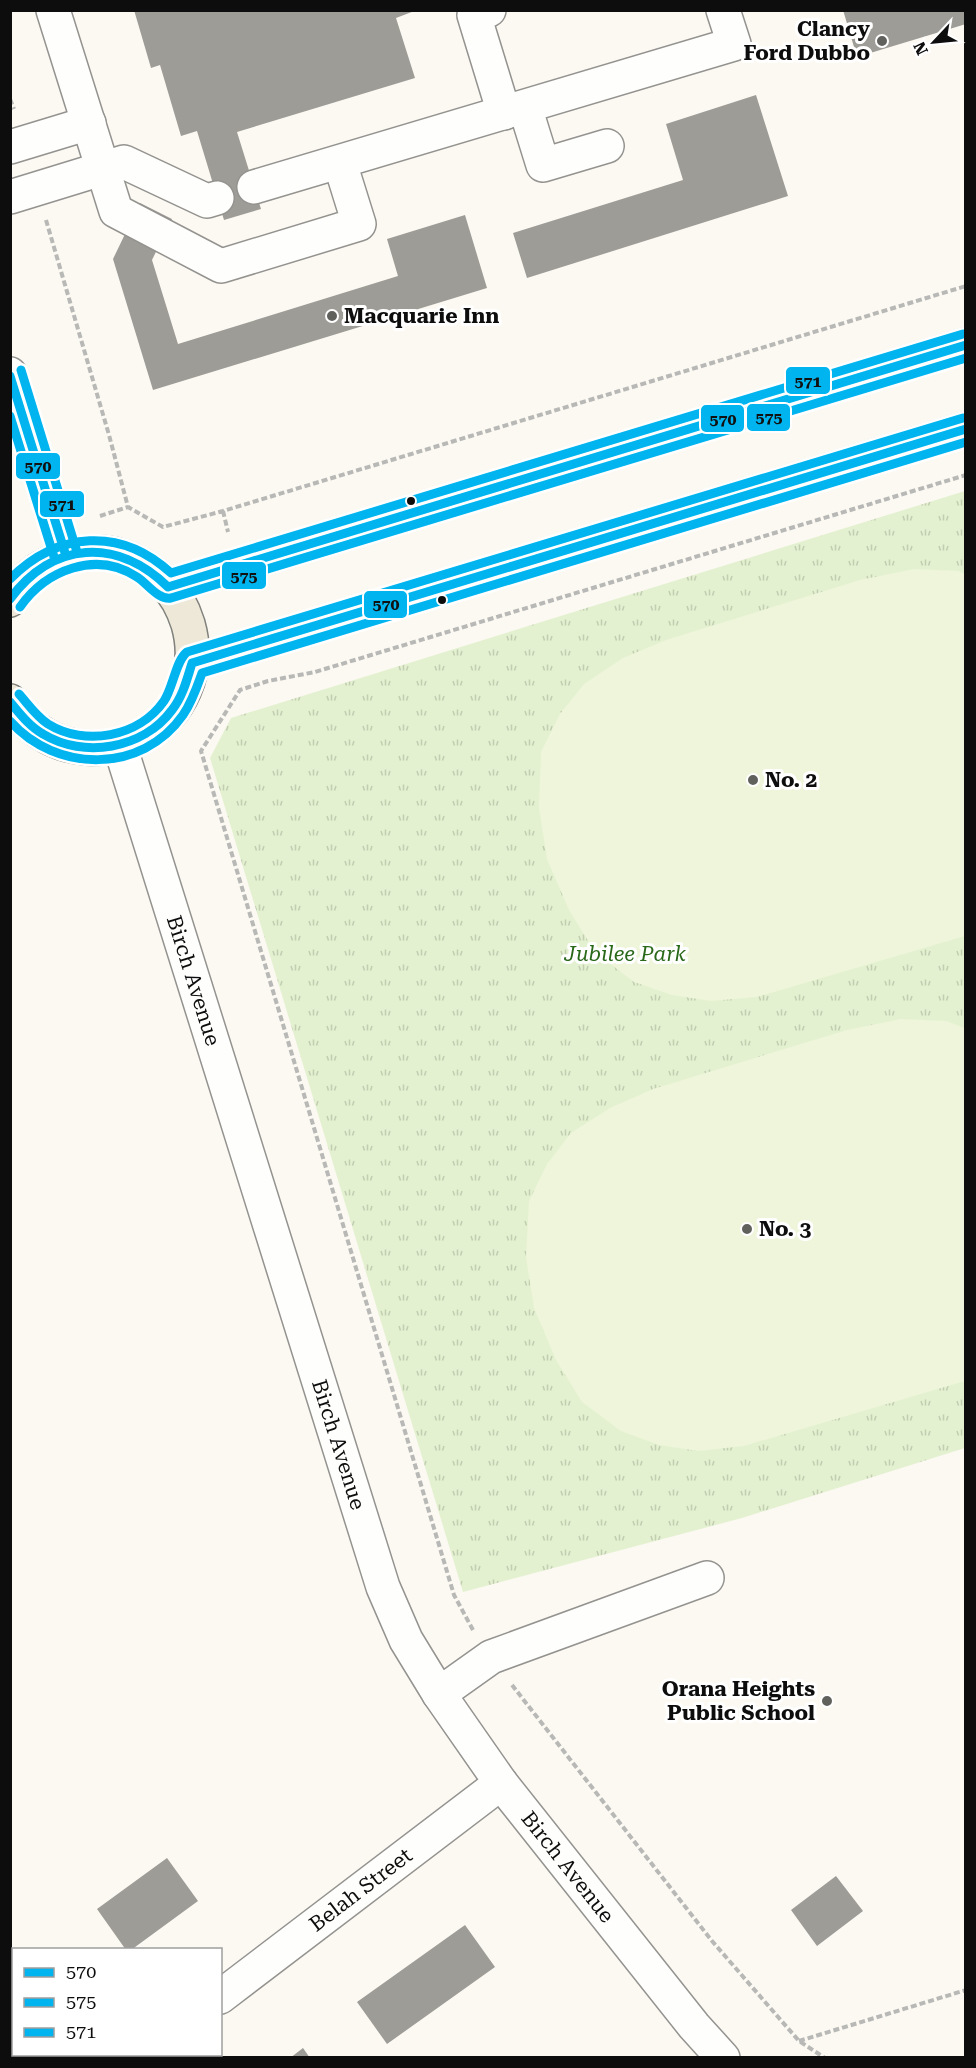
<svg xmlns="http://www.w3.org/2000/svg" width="976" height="2068" font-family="'Roboto Serif',serif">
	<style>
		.park { fill: url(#park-tufts) }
		.pitch { fill: #eef5da }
		.building { fill: #9e9c97 }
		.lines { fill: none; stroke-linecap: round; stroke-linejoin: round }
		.minor-casing { stroke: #949390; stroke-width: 36 }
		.major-casing { stroke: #81817d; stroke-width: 36 }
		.path { stroke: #b8b8b6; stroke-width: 4; stroke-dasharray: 6 3; stroke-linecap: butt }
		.minor { stroke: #fefefd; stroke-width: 33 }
		.major { stroke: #ede8d8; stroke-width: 33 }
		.bus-1-casing { stroke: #fff; stroke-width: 14 }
		.bus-2-casing { stroke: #fff; stroke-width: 14 }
		.bus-3-casing { stroke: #fff; stroke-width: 14 }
		.bus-1 { stroke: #00b5ef; stroke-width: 9 }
		.bus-2 { stroke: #00b5ef; stroke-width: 9 }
		.bus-3 { stroke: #00b5ef; stroke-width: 9 }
		.poi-dot { fill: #60605d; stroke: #fff; stroke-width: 2 }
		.bus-dot { fill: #0d0d0d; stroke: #fff; stroke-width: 2 }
		.labels { text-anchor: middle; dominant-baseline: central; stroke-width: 6; stroke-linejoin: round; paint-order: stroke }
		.poi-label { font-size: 21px; font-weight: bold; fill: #0d0d0d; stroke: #fff; text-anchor: start }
		.park-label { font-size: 21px; font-style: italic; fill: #2a681a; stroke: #fff }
		.street-label { font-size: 21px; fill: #0d0d0d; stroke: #fff }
		.line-badge { stroke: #fff; stroke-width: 2 }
		.pale-badge-label { font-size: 16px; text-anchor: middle; font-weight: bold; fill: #111 }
	</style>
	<defs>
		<pattern id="park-tufts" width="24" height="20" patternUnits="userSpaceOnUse" patternTransform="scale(1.5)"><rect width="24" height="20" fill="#e4f1d0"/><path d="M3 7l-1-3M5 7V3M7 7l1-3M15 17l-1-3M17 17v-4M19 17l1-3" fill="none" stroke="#c2cdb1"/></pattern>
	</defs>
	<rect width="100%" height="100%" fill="#fbf9f1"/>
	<!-- park -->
	<path class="park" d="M965,491V1448L742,1518L463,1592L210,758L231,718Z"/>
	<!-- pitch -->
	<path class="pitch" d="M914,569L958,571L965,574V936L757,997L711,1001L672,995L634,982L595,952L569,910L547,859L539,808L541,752L560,714L584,684L623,658L666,640L860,580Z
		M901,1019L946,1021L965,1028V1381L744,1446L698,1451L659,1445L621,1431L582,1402L556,1360L534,1308L526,1257L529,1201L547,1164L571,1133L610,1108L653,1089L847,1030Z"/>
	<!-- building -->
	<path class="building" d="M134,10H417L396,18L415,78L237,132L261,209L224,220L197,131L181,136L160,65L151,68Z
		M843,10H966V24L857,57Z
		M756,95L788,196L527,278L513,233L683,180L666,124Z
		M140,203L172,219L152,260L178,344L398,276L387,239L465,215L487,288L153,390L113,259Z
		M167,1858L198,1901L131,1950H126L97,1909Z
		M836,1876L863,1911L817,1946L791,1910Z
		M465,1925L495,1967L387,2044L357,2002Z
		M303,2048L310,2058H290Z"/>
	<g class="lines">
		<!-- minor casing -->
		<g class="minor-casing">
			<g id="minor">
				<path d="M53,10L116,211L221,266L359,224L340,163"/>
				<path d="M489,10L474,15L504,113"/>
				<path d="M525,107L543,165L607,146"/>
				<path d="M10,147L89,123"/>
				<path d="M254,187L734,44L723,10"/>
				<path d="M10,197L124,162L207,201L217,198"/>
				<path d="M10,374L66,556"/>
				<path id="s1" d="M120,746L383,1587L406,1640L439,1694L501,1783L694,2026L723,2058"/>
				<path d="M439,1694L491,1657L707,1578"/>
				<path id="s2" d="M220,1997L501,1783"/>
				<path d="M141,2058L145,2054"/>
			</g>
		</g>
		<!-- major casing -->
		<g class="major-casing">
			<path id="major" d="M168,587L966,345
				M10,600C28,569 62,552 98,552C122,553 145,565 163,581C175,593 183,608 188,624C216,722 97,790 24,719C19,714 15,707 10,701
				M192,663L966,429"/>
		</g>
		<!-- path -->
		<path class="path" d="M10,99L14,109
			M46,220L109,435L128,507L163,527L223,511L966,286
			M223,511L228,532
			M100,516L128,507
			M473,1630L454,1595L201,751L240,690L268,681L315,672L966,475
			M512,1685L712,1941L799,2041L825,2058
			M799,2041L966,1990"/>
		<!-- minor -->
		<use href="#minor" class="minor"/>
		<!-- major -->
		<use href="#major" class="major"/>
		<!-- bus-1 casing -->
		<g class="bus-1-casing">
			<path id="bus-1" d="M10,376L66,556
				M10,599C53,541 117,537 168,587L966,345
				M192,663L966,429
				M10,702C20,714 30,727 43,734C84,759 143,749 172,710C183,696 187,679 192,663"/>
		</g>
		<!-- bus-2 casing -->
		<g class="bus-2-casing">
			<path id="bus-2" d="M10,416L55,560
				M20,607C46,570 96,550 137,577C148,584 158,600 171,598L966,358
				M10,721C56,773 142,774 183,715C192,702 197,687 202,673L966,442"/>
		</g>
		<!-- bus-3 casing -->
		<g class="bus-3-casing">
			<path id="bus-3" d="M21,370L77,552
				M10,579C58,531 121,527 171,573L963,334
				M19,694C28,704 36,716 48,724C85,747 139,737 164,701C173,688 176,660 187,652L963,418"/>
		</g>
		<!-- bus-1 -->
		<use href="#bus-1" class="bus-1"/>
		<!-- bus-2 -->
		<use href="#bus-2" class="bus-2"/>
		<!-- bus-3 -->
		<use href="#bus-3" class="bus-3"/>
	</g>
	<!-- markers -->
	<g class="poi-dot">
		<circle cx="882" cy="41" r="6"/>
		<circle cx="332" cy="316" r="6"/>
		<circle cx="753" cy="780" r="6"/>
		<circle cx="747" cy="1229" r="6"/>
		<circle cx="827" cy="1701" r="6"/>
	</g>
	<g class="bus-dot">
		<circle cx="411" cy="501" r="5"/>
		<circle cx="442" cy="600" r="5"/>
	</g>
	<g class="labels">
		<!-- poi labels -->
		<g class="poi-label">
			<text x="870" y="29" text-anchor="end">Clancy<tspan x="870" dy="24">Ford Dubbo</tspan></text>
			<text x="344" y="316">Macquarie Inn</text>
			<text x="765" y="780">No. 2</text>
			<text x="759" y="1229">No. 3</text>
			<text x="815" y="1689" text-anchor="end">Orana Heights<tspan x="815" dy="24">Public School</tspan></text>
		</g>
		<!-- park labels -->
		<g class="park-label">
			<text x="625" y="954">Jubilee Park</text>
		</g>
		<!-- street labels -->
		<g class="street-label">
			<text stroke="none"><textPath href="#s1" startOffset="246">Birch Avenue</textPath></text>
			<text stroke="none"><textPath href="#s1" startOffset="732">Birch Avenue</textPath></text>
			<text stroke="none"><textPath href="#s1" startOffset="1218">Birch Avenue</textPath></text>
			<text stroke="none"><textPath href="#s2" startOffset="177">Belah Street</textPath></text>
		</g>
	</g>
	<g class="line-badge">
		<rect x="785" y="366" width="46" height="29" rx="6" fill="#00b5ef"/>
		<rect x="746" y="403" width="45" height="29" rx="6" fill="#00b5ef"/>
		<rect x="700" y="404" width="45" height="29" rx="6" fill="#00b5ef"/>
		<rect x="15" y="452" width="46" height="28" rx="6" fill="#00b5ef"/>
		<rect x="39" y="490" width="46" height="28" rx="6" fill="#00b5ef"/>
		<rect x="221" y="561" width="46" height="29" rx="6" fill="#00b5ef"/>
		<rect x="363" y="590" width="45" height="29" rx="6" fill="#00b5ef"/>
	</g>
	<g class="pale-badge-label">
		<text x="808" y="387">571</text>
		<text x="769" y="423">575</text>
		<text x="723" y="425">570</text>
		<text x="38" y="472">570</text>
		<text x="62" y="510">571</text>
		<text x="244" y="582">575</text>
		<text x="386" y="610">570</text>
	</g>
	<!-- border -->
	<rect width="976" height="2068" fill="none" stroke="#0d0d0d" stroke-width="24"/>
	<!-- legend -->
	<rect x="12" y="1948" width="210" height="108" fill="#ffffff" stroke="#9e9e9e" stroke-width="1.5"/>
	<rect x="24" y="1968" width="30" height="9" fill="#00b5ef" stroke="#9e9e9e" stroke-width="1.5"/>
	<text x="66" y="1978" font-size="18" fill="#0d0d0d">570</text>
	<rect x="24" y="1998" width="30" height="9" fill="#00b5ef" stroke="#9e9e9e" stroke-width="1.5"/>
	<text x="66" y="2008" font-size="18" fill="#0d0d0d">575</text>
	<rect x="24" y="2028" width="30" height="9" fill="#00b5ef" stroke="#9e9e9e" stroke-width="1.5"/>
	<text x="66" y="2038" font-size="18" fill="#0d0d0d">571</text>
	<!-- north arrow -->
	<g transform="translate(934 42) rotate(244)" stroke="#ffffff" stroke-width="4.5" paint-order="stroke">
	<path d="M0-4.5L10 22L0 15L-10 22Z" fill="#0d0d0d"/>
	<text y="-9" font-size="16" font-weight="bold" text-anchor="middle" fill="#0d0d0d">N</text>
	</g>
</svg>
